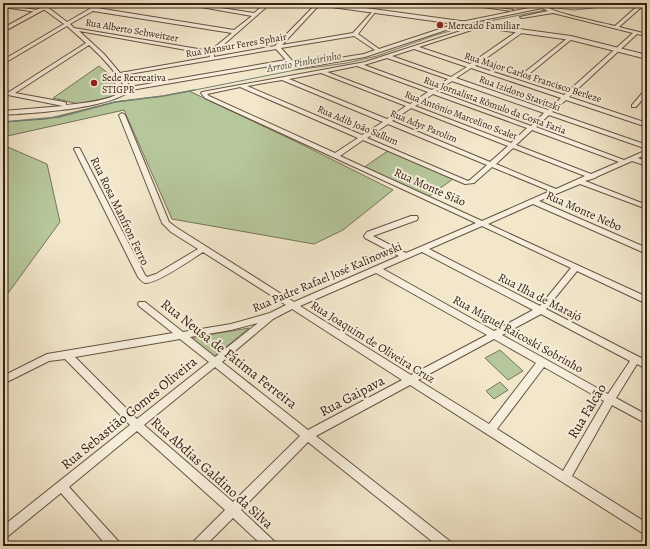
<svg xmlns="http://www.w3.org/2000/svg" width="650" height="549" font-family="Alegreya,serif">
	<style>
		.green { fill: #b6c79b; stroke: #767458 }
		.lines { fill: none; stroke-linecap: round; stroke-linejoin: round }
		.stream-far1 { stroke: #738074; stroke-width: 1 }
		.stream { stroke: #738074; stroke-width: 1.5 }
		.minor-casing { stroke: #665242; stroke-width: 2 }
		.tertiary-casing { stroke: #665242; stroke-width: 2 }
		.minor { fill: #f7efdd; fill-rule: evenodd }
		.tertiary { fill: #f7efdd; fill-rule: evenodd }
		.poi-dot { fill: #8f2418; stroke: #f7efdd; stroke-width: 1.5 }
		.labels { text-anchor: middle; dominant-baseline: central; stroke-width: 4; stroke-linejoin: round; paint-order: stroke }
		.far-poi-label { font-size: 10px; fill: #372014; stroke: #f7efdd; text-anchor: start }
		.far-street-label { font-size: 10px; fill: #372014; stroke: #f7efdd }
		.far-water-label { font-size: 11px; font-style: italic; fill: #555044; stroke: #f7efdd }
		.street-label { font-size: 12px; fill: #372014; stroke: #f7efdd }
		.near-street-label { font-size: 14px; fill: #372014; stroke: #f7efdd }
	</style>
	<rect width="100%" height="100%" fill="#f2e7cb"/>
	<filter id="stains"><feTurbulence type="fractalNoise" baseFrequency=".005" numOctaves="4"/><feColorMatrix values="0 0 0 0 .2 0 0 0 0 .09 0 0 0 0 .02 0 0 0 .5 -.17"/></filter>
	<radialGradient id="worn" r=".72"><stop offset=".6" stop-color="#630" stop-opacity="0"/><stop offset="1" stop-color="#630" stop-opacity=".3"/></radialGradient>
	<!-- green -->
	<path class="green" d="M99,66L110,75L120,93L119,95L79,104L53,98Z
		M189,91L301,144L393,190L343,230L314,244L172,219L124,110L3,137V122L46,119L115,102L163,96Z
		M3,145L47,164L60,222L3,300Z
		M389,150L453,179L428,197L363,168Z
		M249,328L214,357L189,338Z
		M500,350L523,371L508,380L485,358Z
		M500,382L508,390L494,399L486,391Z"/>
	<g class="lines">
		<!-- stream-far1 -->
		<path class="stream-far1" d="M474,24L556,8L574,10L593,8L604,3
			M190,91L295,70L347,63L377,56L433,36L470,25"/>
		<!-- stream -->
		<path class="stream" d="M3,122L59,117L115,102L163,96L195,90"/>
		<!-- minor casing -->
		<g class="minor-casing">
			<path id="minor" d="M100,3H105L97,8L234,30L252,16L178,3H188L254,13L266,3H271L214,53V57L275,46L317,3H321L282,45L353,33L374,10L376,11L358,34L379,49L461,22L539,6L537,3H541C549,13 600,22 615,26L641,3H646L619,27L647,34V36L637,34L569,97L647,123V127L566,100L552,112L647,145V149L549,115L536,127L624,160L647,150V154L638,158L647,162V166L632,161L596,177L595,178L585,181L647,205V209L580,184L539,201L647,248V254L533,204L488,224L647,297V304L577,271L546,309L647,361V369L637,364L616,398L647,415V424L612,405L572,476L647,523V536L410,385L316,436L451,542L453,546H438L308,442L241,510L275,542L277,546H263L233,518L205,546H191L193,542L225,510L137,431L69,487L119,542L121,546H107L61,493L7,537L3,539V526L130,425L65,359L49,361L3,384V376L47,354L173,333L139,306L138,304L139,302H145L183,332L231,324L270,313L286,305L203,252C192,259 157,284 145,283C142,282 140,279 138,277L74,149L75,148H79L80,149L145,275L147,277L156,274L198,249L171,232L162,223L119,115L122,113L125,115L169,222L177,228L294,302L399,256L365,238L364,236L367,232L411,216H417L418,218L417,220L373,236L406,253L476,223L205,98L201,93L202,92L365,62L479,25H481V27L419,47L470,64L519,30H523V32L475,66L564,95L633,33L553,13L522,18L520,17L548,11L542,8L464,24L365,57L295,69L288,63L131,90C110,109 32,113 3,115V111L63,106L3,94V90L9,92L86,43L67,26L3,64V60L64,24L42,8V6H46L67,22ZM93,11L232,33L210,51L74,28L70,24ZM79,31L209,54L210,57L120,73L104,54ZM354,36L375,50L364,54L296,65L281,48ZM89,45C103,58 116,72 126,89C111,101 85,103 66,105V103L64,102L15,93ZM276,49L286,60L130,87L123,75ZM414,49L467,67L451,77L392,56ZM387,58L448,79L432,90L364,65ZM357,66L428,92L410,104L327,72ZM471,68L561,98L548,110L456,78ZM321,73L406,106L387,119L289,79ZM282,80L383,122L362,135L247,86ZM452,81L544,113L531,126L436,91ZM240,87L358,138L335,153L209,96L207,94ZM433,94L527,128L511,143L415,106ZM411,108L508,146L490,162L392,121ZM388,124L487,165L470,180L468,181L367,138ZM532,130L619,162L591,174L516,145ZM363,140L465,184L474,183L492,167L550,191L482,221L340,156ZM513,148L585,176L556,189L496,164ZM482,226L571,268L540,306L429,249ZM422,252L533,310L494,331L383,269ZM376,273L487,335L411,375L300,306ZM292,309L402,380L308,430L222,362L273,319ZM541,314L630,361L608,394L502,335ZM258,323L215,357L190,337L231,330ZM180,339L209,362L137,419L75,357ZM494,339L536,363L489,424L418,380ZM215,367L300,436L233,502L144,425ZM544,367L604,401L563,471L497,429Z
				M453,3H465L513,10L511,11Z
				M3,5L37,10L39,11L37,12L3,7Z
				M569,37L573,38L529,74H525V72Z
				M647,89V94L636,107H632V105L645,90Z"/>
		</g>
		<!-- tertiary casing -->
		<g class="tertiary-casing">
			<path id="tertiary" d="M49,3H56L3,32V28Z
				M314,3H329L571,36L647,55V59L571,40L317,5Z"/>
		</g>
		<!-- minor -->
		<use href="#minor" class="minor"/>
		<!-- tertiary -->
		<use href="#tertiary" class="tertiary"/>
	</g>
	<!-- markers -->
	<g class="poi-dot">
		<circle cx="440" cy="25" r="4"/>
		<circle cx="94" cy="83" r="4"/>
	</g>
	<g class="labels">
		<!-- far-poi labels -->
		<g class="far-poi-label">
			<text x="448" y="25">Mercado Familiar</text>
			<text x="102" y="77">Sede Recreativa<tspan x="102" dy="12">STIGPR</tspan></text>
		</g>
		<!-- far-street labels -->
		<g class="far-street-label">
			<text transform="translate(132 30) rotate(10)">Rua Alberto Schweitzer</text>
			<text transform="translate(236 45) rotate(-10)">Rua Mansur Feres Sphair</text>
			<text transform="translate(533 77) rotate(18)">Rua Major Carlos Francisco Berleze</text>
			<text transform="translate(520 93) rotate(20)">Rua Izidoro Stavitzki</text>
			<text transform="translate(495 105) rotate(20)">Rua Jornalista Rômulo da Costa Faria</text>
			<text transform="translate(461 115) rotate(21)">Rua Antônio Marcelino Scalet</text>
			<text transform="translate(358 125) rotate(23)">Rua Adib João Sallum</text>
			<text transform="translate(424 126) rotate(22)">Rua Adyr Parolim</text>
		</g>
		<!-- far-water labels -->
		<g class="far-water-label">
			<text transform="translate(304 62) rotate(-10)">Arroio Pinheirinho</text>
		</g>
		<!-- street labels -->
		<g class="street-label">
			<text transform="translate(430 187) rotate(24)">Rua Monte Sião</text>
			<text transform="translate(120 211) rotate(64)">Rua Rosa Manfron Ferro</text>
			<text transform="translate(584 211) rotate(24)">Rua Monte Nebo</text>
			<text transform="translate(327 277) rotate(-23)">Rua Padre Rafael José Kalinowski</text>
			<text transform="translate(540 297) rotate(27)">Rua Ilha de Marajó</text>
			<text transform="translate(518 334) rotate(29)">Rua Miguel Raicoski Sobrinho</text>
			<text transform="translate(373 342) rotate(32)">Rua Joaquim de Oliveira Cruz</text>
		</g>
		<!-- near-street labels -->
		<g class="near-street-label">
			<text transform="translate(229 354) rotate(38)">Rua Neusa de Fátima Ferreira</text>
			<text transform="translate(352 396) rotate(-28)">Rua Gaipava</text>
			<text transform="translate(587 411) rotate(-59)">Rua Falcão</text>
			<text transform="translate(129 413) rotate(-39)">Rua Sebastião Gomes Oliveira</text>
			<text transform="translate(212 473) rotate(42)">Rua Abdias Galdino da Silva</text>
		</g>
	</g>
	<!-- margin -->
	<rect width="650" height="549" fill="none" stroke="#f2e7cb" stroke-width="16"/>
	<rect x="4" y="4" width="642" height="541" fill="none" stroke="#372014" stroke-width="2"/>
	<rect x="8" y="8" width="634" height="533" fill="none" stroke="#372014"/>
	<rect width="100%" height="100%" filter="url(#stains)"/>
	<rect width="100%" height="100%" fill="url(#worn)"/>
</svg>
